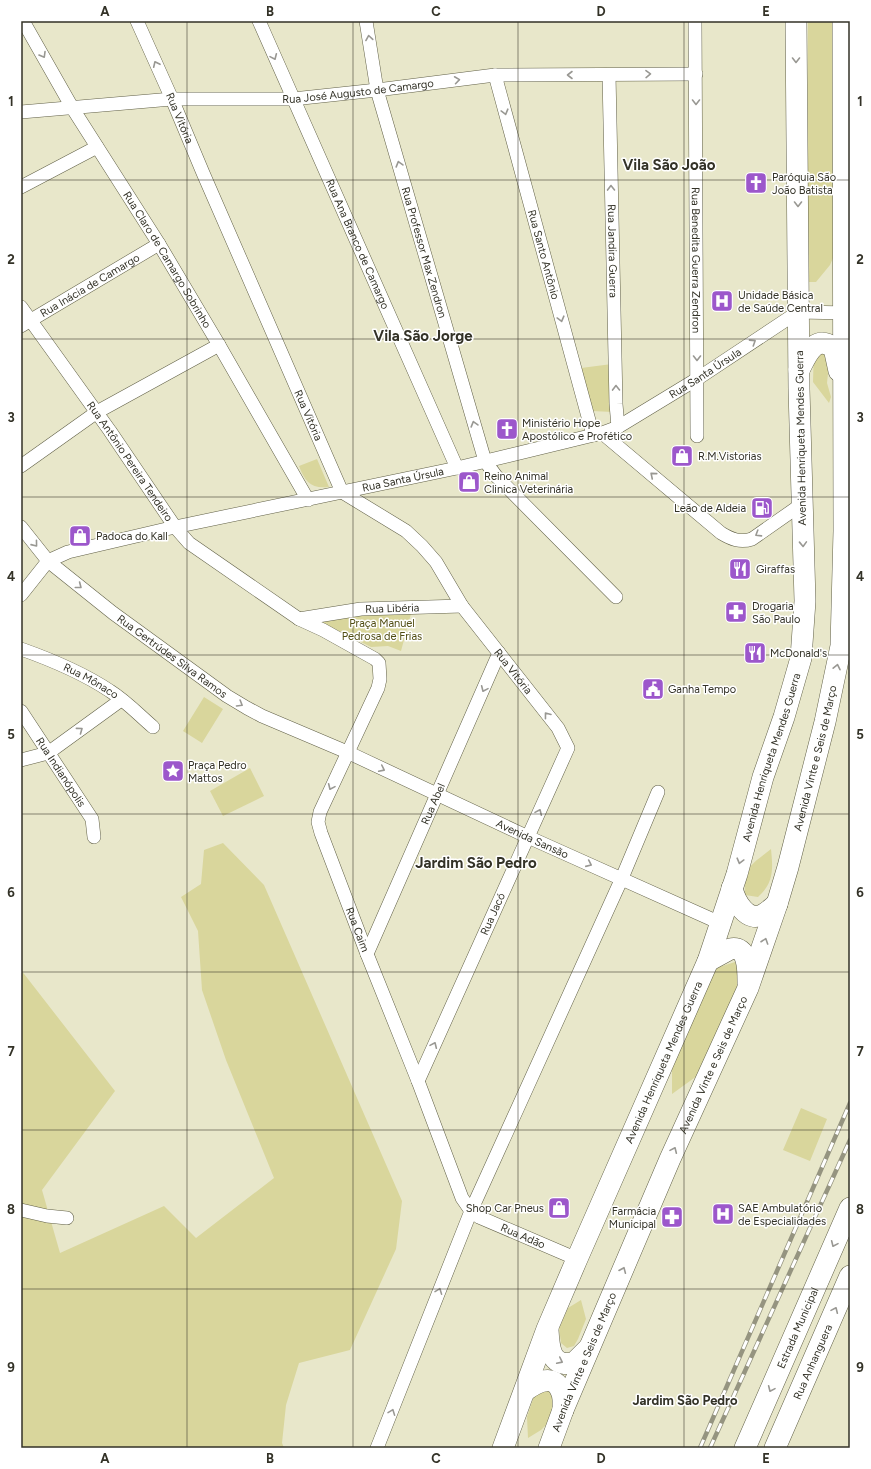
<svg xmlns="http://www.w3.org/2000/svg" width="871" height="1469" font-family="Figtree,sans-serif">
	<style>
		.green { fill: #d9d69c }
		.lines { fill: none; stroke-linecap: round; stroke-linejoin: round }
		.minor-casing { stroke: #616047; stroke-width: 14 }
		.primary-casing { stroke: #616047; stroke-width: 22 }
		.minor { stroke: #fff; stroke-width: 13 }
		.primary { stroke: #fff; stroke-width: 21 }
		.rail-casing { stroke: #959480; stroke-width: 4.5 }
		.rail { stroke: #fff; stroke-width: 3; stroke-dasharray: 9; stroke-linecap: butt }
		.oneway { stroke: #999893 }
		.grid { fill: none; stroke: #333227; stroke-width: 1; stroke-opacity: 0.55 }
		.labels { text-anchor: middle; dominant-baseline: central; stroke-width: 3; stroke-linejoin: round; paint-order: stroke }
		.street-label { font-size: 11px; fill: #333227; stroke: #fff }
		.poi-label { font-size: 11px; fill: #333227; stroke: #fff; text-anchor: start }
		.park-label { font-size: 11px; fill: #514d13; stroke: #fff }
		.quarter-label { font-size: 13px; font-weight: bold; fill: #333227; stroke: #fff }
		.district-label { font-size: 15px; font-weight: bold; fill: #333227; stroke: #fff }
		.neatline { fill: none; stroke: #333227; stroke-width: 1.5 }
		.grid-label { font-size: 13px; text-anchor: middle; font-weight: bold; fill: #333227 }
	</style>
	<rect width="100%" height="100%" fill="#e8e7ca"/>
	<!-- green -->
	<path class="green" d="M808,21H834L833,258L830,265L816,282H808Z
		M814,348L830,355L827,383L831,397L829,403L813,382Z
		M612,364L613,412L592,411L581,368Z
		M317,459L329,487C311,489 305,482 299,466Z
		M412,610L401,651L388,646L371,647L321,622L320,618Z
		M204,697L223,709L202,743L183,731Z
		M250,768L264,796L223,816L210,791Z
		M223,843L264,885L402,1201L396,1249L350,1350L299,1363L286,1405L282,1443L284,1448H21V970L115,1091L42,1190L60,1253L164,1206L196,1238L274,1178L226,1060L202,990L198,931L181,897L201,884L204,850Z
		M771,849C773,869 774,883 758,897L745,895C744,866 751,865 771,849Z
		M735,962L741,981L701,1073L672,1094V1065L716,968Z
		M801,1108L827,1119L810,1161L783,1150Z
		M581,1300L586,1319L578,1339L574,1346L567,1348L561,1343L559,1328L568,1308Z
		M551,1385L556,1399L550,1421L541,1430L528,1438L527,1417L534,1396Z"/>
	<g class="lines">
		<!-- minor casing -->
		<g class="minor-casing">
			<g id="minor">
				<path id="s1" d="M23,21L73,109L159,244L219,345L308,500"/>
				<path id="s2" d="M137,21L172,99L203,173L342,492L406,531L422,546L436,562L462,606L558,728L568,748L418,1081"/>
				<path id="s3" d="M259,21L457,468"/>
				<path id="s4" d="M366,21L377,90L485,461L496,476L616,597"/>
				<path id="s5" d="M695,21L697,436"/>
				<path id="s6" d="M495,75L593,435"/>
				<path id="s7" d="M609,75L616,404L618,427"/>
				<path id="s8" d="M21,112L172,99H293L377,90L495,75L696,74"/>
				<path d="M21,187L97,147"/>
				<path id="s9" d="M21,307L110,431L175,527L189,543L299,619L323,630L375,659L379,663L380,679L378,688L320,812L318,822L321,833L367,954L418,1081L462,1198L471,1211L479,1217L577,1259"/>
				<path id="s10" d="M21,326L159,244"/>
				<path d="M602,433L721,533C731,539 740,543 752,539L802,504"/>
				<path d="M21,466L97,412L219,345"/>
				<path id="s11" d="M21,527L48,561L113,613L227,696L247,708L262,716L347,752L528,837L720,923"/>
				<path id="s12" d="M21,595L48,561L68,552L175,527L457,468L602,433L618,427L697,379L798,312L850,313"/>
				<path id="s13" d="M299,619L361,609L462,606"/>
				<path id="s14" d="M21,649C52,660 83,673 110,691C126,701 139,715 153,727"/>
				<path id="s15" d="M21,711L92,819L94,837"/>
				<path d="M21,760L48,753L121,700"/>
				<path id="s16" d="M367,954L499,653"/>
				<path d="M21,1210L47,1216L67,1218"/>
				<path d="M377,1448L471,1211L622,878L658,792"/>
			</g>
		</g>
		<!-- primary casing -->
		<g class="primary-casing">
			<g id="primary">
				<path d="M799,370C806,357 814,333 834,348L839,371"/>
				<path d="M732,888C735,901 747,924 764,914C769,911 773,907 777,904"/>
				<path d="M708,961L730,949C749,945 748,971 748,984"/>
				<path d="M548,1330C549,1348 550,1367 574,1363L589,1348"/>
				<path d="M526,1390C537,1382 554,1373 561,1391C564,1397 563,1404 563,1410"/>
				<path id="s17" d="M503,1448L547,1329L577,1259L708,961L737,874L763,777L784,717L801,658L805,601L799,389L796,21"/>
				<path id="s18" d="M549,1448L563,1410L670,1159L748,988L777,904L788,867L825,722L841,646L844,531L843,21"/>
				<path id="s19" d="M745,1448L850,1208"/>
				<path id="s20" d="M775,1448L850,1276"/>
			</g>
		</g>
		<!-- minor -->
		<use href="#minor" class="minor"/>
		<!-- primary -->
		<use href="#primary" class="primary"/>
		<!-- rail casing -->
		<g class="rail-casing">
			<path id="rail" d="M700,1448L850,1103
				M710,1448L850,1140"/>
		</g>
		<!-- rail -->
		<use href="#rail" class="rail"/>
	</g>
	<!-- one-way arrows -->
	<defs><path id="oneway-chevron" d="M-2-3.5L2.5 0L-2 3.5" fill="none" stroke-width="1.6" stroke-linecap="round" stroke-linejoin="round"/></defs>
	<g class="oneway">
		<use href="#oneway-chevron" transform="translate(369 38) rotate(-99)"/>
		<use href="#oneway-chevron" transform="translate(43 55) rotate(60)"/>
		<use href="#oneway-chevron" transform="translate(274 57) rotate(66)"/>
		<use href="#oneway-chevron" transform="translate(796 60) rotate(90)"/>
		<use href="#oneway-chevron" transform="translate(156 64) rotate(-115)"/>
		<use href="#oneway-chevron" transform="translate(648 74) rotate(-1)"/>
		<use href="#oneway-chevron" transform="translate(570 75) rotate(-180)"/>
		<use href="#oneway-chevron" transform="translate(457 80) rotate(-8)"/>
		<use href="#oneway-chevron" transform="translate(696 102) rotate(90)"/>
		<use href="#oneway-chevron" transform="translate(505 112) rotate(75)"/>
		<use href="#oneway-chevron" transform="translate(399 164) rotate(-106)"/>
		<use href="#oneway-chevron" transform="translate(611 188) rotate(-91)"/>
		<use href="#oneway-chevron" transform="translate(798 204) rotate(90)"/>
		<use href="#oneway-chevron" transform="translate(561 319) rotate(75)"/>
		<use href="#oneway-chevron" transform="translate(753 342) rotate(-33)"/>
		<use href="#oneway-chevron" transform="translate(697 358) rotate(90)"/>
		<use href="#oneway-chevron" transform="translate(616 388) rotate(-91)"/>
		<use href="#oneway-chevron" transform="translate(474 424) rotate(-106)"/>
		<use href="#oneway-chevron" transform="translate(653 475) rotate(-140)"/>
		<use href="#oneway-chevron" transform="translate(758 534) rotate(148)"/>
		<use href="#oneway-chevron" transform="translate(35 544) rotate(51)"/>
		<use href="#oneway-chevron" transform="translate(803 544) rotate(88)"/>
		<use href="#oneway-chevron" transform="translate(79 586) rotate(38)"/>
		<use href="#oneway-chevron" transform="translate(837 667) rotate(-78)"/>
		<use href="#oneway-chevron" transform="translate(484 689) rotate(114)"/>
		<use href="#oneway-chevron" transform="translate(240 704) rotate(31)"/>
		<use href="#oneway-chevron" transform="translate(547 715) rotate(-128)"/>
		<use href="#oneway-chevron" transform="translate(80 730) rotate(-36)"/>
		<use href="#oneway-chevron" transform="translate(382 769) rotate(26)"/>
		<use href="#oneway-chevron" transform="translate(331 787) rotate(114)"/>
		<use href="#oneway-chevron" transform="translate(539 812) rotate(-66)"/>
		<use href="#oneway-chevron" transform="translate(740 861) rotate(105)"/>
		<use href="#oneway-chevron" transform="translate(589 864) rotate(24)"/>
		<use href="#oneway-chevron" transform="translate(765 941) rotate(-71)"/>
		<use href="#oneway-chevron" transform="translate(434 1045) rotate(-66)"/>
		<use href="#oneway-chevron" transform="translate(674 1150) rotate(-66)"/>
		<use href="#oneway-chevron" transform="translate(834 1244) rotate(114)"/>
		<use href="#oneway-chevron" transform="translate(623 1270) rotate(-67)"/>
		<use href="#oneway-chevron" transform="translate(439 1291) rotate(-69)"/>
		<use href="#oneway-chevron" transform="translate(835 1310) rotate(-66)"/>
		<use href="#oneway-chevron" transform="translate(560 1361) rotate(26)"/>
		<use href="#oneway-chevron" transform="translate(771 1389) rotate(114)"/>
		<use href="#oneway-chevron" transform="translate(392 1412) rotate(-69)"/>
	</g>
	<!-- grid -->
	<path class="grid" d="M187,21V1448M353,21V1448M518,21V1448M684,21V1448M21,180H850M21,339H850M21,497H850M21,655H850M21,814H850M21,972H850M21,1130H850M21,1289H850"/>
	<!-- icons -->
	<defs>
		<g id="church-square" transform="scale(1.15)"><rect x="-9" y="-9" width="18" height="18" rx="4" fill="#9c57cb" stroke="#fff"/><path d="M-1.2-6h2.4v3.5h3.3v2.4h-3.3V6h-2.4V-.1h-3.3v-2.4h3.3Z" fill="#fff"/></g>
		<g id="hospital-square" transform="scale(1.15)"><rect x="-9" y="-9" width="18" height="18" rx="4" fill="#9c57cb" stroke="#fff"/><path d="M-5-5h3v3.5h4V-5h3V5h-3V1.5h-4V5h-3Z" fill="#fff"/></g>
		<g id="shop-square" transform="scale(1.15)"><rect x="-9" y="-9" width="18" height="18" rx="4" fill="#9c57cb" stroke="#fff"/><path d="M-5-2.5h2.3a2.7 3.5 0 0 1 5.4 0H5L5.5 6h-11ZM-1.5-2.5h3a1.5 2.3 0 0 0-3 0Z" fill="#fff"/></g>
		<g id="fuel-square" transform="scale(1.15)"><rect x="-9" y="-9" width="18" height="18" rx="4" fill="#9c57cb" stroke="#fff"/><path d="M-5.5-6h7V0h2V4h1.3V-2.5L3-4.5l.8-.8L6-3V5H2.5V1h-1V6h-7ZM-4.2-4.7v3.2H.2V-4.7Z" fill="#fff"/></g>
		<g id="restaurant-square" transform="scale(1.15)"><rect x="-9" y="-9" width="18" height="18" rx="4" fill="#9c57cb" stroke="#fff"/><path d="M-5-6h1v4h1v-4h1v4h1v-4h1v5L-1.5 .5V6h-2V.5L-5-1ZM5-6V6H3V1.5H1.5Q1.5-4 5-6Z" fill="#fff"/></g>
		<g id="pharmacy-square" transform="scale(1.15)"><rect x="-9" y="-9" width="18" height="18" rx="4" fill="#9c57cb" stroke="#fff"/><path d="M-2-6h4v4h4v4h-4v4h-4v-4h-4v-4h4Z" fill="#fff"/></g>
		<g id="civic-square" transform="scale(1.15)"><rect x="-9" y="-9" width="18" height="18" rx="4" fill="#9c57cb" stroke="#fff"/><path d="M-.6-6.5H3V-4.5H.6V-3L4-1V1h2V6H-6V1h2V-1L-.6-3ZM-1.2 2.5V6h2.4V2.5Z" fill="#fff"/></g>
		<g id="sight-square" transform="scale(1.15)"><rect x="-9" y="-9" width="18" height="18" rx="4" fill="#9c57cb" stroke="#fff"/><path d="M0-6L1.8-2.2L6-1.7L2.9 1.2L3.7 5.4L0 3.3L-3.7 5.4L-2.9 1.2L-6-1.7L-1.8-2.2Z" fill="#fff"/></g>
	</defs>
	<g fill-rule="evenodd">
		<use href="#church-square" x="756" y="183"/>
		<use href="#hospital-square" x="722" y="301"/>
		<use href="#church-square" x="507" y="429"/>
		<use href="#shop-square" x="682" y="456"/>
		<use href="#shop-square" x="469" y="482"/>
		<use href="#fuel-square" x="762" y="508"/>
		<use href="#shop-square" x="80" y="536"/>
		<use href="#restaurant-square" x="740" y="569"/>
		<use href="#pharmacy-square" x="736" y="612"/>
		<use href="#restaurant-square" x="755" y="653"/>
		<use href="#civic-square" x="653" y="689"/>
		<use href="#sight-square" x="173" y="771"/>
		<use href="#shop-square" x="559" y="1208"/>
		<use href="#hospital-square" x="723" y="1214"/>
		<use href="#pharmacy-square" x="672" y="1217"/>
	</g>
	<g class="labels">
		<!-- street labels -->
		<g class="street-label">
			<text stroke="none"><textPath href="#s8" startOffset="338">Rua José Augusto de Camargo</textPath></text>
			<text stroke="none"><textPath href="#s2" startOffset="106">Rua Vitória</textPath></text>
			<text stroke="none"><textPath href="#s3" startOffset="244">Rua Ana Branco de Camargo</textPath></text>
			<text stroke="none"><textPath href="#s7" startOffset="176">Rua Jandira Guerra</textPath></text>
			<text stroke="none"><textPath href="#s4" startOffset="239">Rua Professor Max Zendron</textPath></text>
			<text stroke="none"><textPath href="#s6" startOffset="186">Rua Santo Antônio</textPath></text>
			<text stroke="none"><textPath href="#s1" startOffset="279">Rua Claro de Camargo Sobrinho</textPath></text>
			<text stroke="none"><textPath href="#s5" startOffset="239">Rua Benedita Guerra Zendron</textPath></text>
			<text stroke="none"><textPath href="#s10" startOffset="80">Rua Inácia de Camargo</textPath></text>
			<text stroke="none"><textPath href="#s12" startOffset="732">Rua Santa Úrsula</textPath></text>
			<text stroke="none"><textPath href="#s2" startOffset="430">Rua Vitória</textPath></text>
			<text transform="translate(801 438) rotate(-91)">Avenida Henriqueta Mendes Guerra</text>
			<text stroke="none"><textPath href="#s9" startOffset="189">Rua Antônio Pereira Tendeiro</textPath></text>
			<text stroke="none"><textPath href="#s12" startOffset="408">Rua Santa Úrsula</textPath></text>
			<text stroke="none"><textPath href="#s13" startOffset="94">Rua Libéria</textPath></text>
			<text stroke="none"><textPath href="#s11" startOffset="200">Rua Gertrúdes Silva Ramos</textPath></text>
			<text stroke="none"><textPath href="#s2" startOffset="766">Rua Vitória</textPath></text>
			<text stroke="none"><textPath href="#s14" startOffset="77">Rua Mônaco</textPath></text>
			<text stroke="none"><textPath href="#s17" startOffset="742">Avenida Henriqueta Mendes Guerra</textPath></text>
			<text stroke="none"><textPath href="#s18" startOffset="741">Avenida Vinte e Seis de Março</textPath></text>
			<text stroke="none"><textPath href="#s15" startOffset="73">Rua Indianópolis</textPath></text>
			<text stroke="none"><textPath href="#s16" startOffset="164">Rua Abel</textPath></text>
			<text stroke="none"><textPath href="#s11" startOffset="605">Avenida Sansão</textPath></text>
			<text transform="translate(493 914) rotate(-66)">Rua Jacó</text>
			<text stroke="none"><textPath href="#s9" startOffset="802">Rua Caim</textPath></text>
			<text stroke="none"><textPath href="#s17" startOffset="418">Avenida Henriqueta Mendes Guerra</textPath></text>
			<text stroke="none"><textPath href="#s18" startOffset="417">Avenida Vinte e Seis de Março</textPath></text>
			<text stroke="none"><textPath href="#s9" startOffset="1164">Rua Adão</textPath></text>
			<text stroke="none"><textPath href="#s19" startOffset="131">Estrada Municipal</textPath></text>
			<text stroke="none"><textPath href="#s18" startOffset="93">Avenida Vinte e Seis de Março</textPath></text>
			<text stroke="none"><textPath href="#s20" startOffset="94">Rua Anhanguera</textPath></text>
		</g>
		<!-- poi labels -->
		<g class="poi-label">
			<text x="772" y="177">Paróquia São<tspan x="772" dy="13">João Batista</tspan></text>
			<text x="738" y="295">Unidade Básica<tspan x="738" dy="13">de Saúde Central</tspan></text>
			<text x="522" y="423">Ministério Hope<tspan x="522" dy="13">Apostólico e Profético</tspan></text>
			<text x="698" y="456">R.M.Vistorias</text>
			<text x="484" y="476">Reino Animal<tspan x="484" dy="13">Clinica Veterinária</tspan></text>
			<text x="746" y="508" text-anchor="end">Leão de Aldeia</text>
			<text x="96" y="536">Padoca do Kall</text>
			<text x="756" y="569">Giraffas</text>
			<text x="752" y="606">Drogaria<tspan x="752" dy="13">São Paulo</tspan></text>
			<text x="770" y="653">McDonald's</text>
			<text x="668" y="689">Ganha Tempo</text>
			<text x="188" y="765">Praça Pedro<tspan x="188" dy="13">Mattos</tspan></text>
			<text x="544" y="1208" text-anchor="end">Shop Car Pneus</text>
			<text x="738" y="1208">SAE Ambulatório<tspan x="738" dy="13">de Especialidades</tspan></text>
			<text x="656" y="1211" text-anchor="end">Farmácia<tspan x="656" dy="13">Municipal</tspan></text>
		</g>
		<!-- park labels -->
		<g class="park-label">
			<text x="382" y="623">Praça Manuel<tspan x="382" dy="13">Pedrosa de Frias</tspan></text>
		</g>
		<!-- quarter labels -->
		<g class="quarter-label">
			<text x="685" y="1400">Jardim São Pedro</text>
		</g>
		<!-- district labels -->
		<g class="district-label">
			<text x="669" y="165">Vila São João</text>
			<text x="423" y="336">Vila São Jorge</text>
			<text x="476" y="863">Jardim São Pedro</text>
		</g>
	</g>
	<!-- border -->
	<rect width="871" height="1469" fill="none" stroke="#ffffff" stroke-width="44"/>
	<rect x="22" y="22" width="827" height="1425" class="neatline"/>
	<g class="grid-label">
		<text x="105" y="16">A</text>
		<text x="270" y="16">B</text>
		<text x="436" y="16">C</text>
		<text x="601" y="16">D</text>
		<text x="766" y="16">E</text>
		<text x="11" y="106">1</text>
		<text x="860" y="106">1</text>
		<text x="11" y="264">2</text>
		<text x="860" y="264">2</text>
		<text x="11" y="422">3</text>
		<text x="860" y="422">3</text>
		<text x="11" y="581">4</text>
		<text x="860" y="581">4</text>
		<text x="11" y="739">5</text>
		<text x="860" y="739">5</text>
		<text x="11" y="897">6</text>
		<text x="860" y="897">6</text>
		<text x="11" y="1056">7</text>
		<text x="860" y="1056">7</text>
		<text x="11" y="1214">8</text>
		<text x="860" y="1214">8</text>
		<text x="11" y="1372">9</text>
		<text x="860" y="1372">9</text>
		<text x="105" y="1463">A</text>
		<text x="270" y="1463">B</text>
		<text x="436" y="1463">C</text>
		<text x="601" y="1463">D</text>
		<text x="766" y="1463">E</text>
	</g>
</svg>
